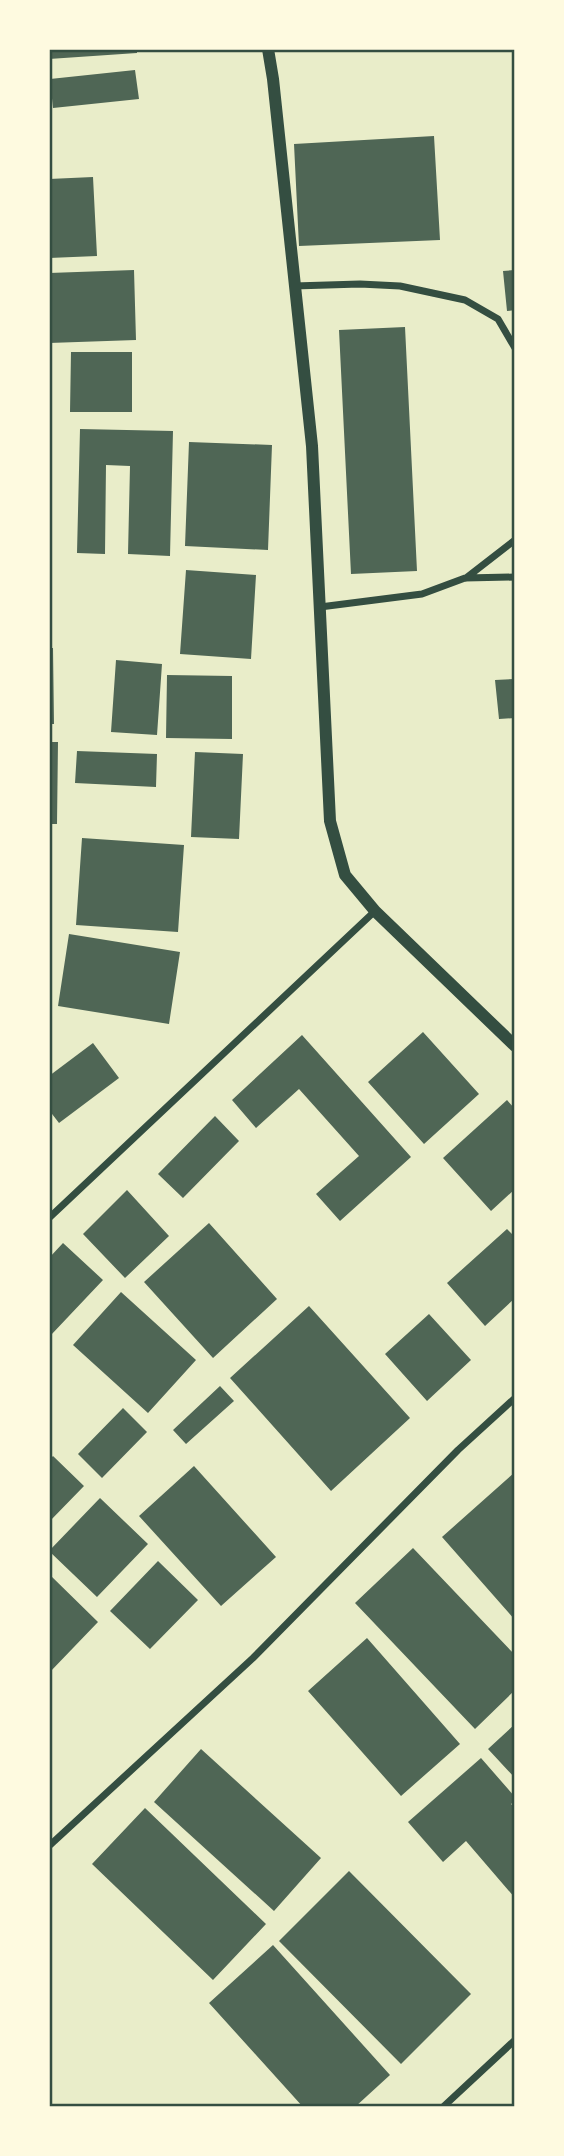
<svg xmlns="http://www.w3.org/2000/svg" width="564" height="2156" font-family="Lato,sans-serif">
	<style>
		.building { fill: #4f6655 }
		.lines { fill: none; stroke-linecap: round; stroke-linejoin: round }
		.minor { stroke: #344e41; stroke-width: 7 }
		.tertiary { stroke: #344e41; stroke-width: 12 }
		.neatline { fill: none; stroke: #344e41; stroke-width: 2.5 }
	</style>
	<rect width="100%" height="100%" fill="#e9edc9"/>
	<!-- building -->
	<path class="building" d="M49,49H137V53L49,59Z
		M135,70L139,99L53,108L50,79Z
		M434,136L440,240L299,246L294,144Z
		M93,177L97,256L49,258V179Z
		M134,270L136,340L49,343V273Z
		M515,270V310L507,311L503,271Z
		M405,327L417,571L351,574L339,330Z
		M71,352H132V412H70Z
		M80,429L173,431L170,556L128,554L130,466L106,465L105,554L77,553Z
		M189,442L272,445L268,550L185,546Z
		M186,570L256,575L251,659L180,654Z
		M49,648H53L54,724H49Z
		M116,660L162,664L157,735L111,732Z
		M167,675L232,676V739L166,738Z
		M515,679V718L499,719L495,680Z
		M49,742H58L57,824H49Z
		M77,751L157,754L156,787L75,783Z
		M195,752L243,754L239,839L191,837Z
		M82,838L184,845L178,932L76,925Z
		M69,934L180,952L169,1024L58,1006Z
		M423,1032L479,1094L424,1144L368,1082Z
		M302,1035L411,1157L340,1221L316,1194L359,1156L299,1089L256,1128L232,1100Z
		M93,1043L119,1078L59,1123L49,1110V1076Z
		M507,1100L515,1109V1189L491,1211L443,1158Z
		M215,1116L239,1141L183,1198L158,1174Z
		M127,1190L169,1236L125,1278L83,1234Z
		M209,1223L277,1299L213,1358L144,1282Z
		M507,1229L515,1237V1298L485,1326L447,1283Z
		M63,1243L103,1280L51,1335L49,1333V1258Z
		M121,1292L196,1360L148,1413L73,1345Z
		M309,1306L410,1418L331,1491L230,1378Z
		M429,1314L471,1360L427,1401L385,1354Z
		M220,1386L234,1401L186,1444L173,1430Z
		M123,1408L147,1432L102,1478L78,1454Z
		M53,1456L84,1486L49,1522V1460Z
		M194,1466L276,1557L221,1606L139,1516Z
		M515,1472V1620L442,1537Z
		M100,1498L148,1544L97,1597L49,1551Z
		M413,1548L515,1655V1690L475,1729L355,1603Z
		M158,1561L198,1600L150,1649L110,1611Z
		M49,1574L98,1622L49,1673Z
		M367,1638L460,1744L401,1796L308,1691Z
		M515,1724V1778L488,1749Z
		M201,1749L321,1858L274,1911L154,1802Z
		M481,1758L515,1797V1801L511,1804L515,1808V1898L466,1841L443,1862L408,1822Z
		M145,1808L266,1924L213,1980L92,1864Z
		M349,1871L471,1994L401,2064L279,1941Z
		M273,1945L390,2075L355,2107H303L209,2003Z"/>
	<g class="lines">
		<!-- minor -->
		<path class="minor" d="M294,286L360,284L400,286L465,300L498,319L515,348
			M466,578L515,540
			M320,607L422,594L465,578L515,577
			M49,1218L375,911
			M49,1846L253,1658L458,1450L515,1398
			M443,2107L515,2040"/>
		<!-- tertiary -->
		<path class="tertiary" d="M268,49L273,79L312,446L330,821L345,875L375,911L515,1046"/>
	</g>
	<!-- border -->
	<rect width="564" height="2156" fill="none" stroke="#fefae0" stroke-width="102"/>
	<rect x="51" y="51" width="462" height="2054" class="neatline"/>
</svg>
